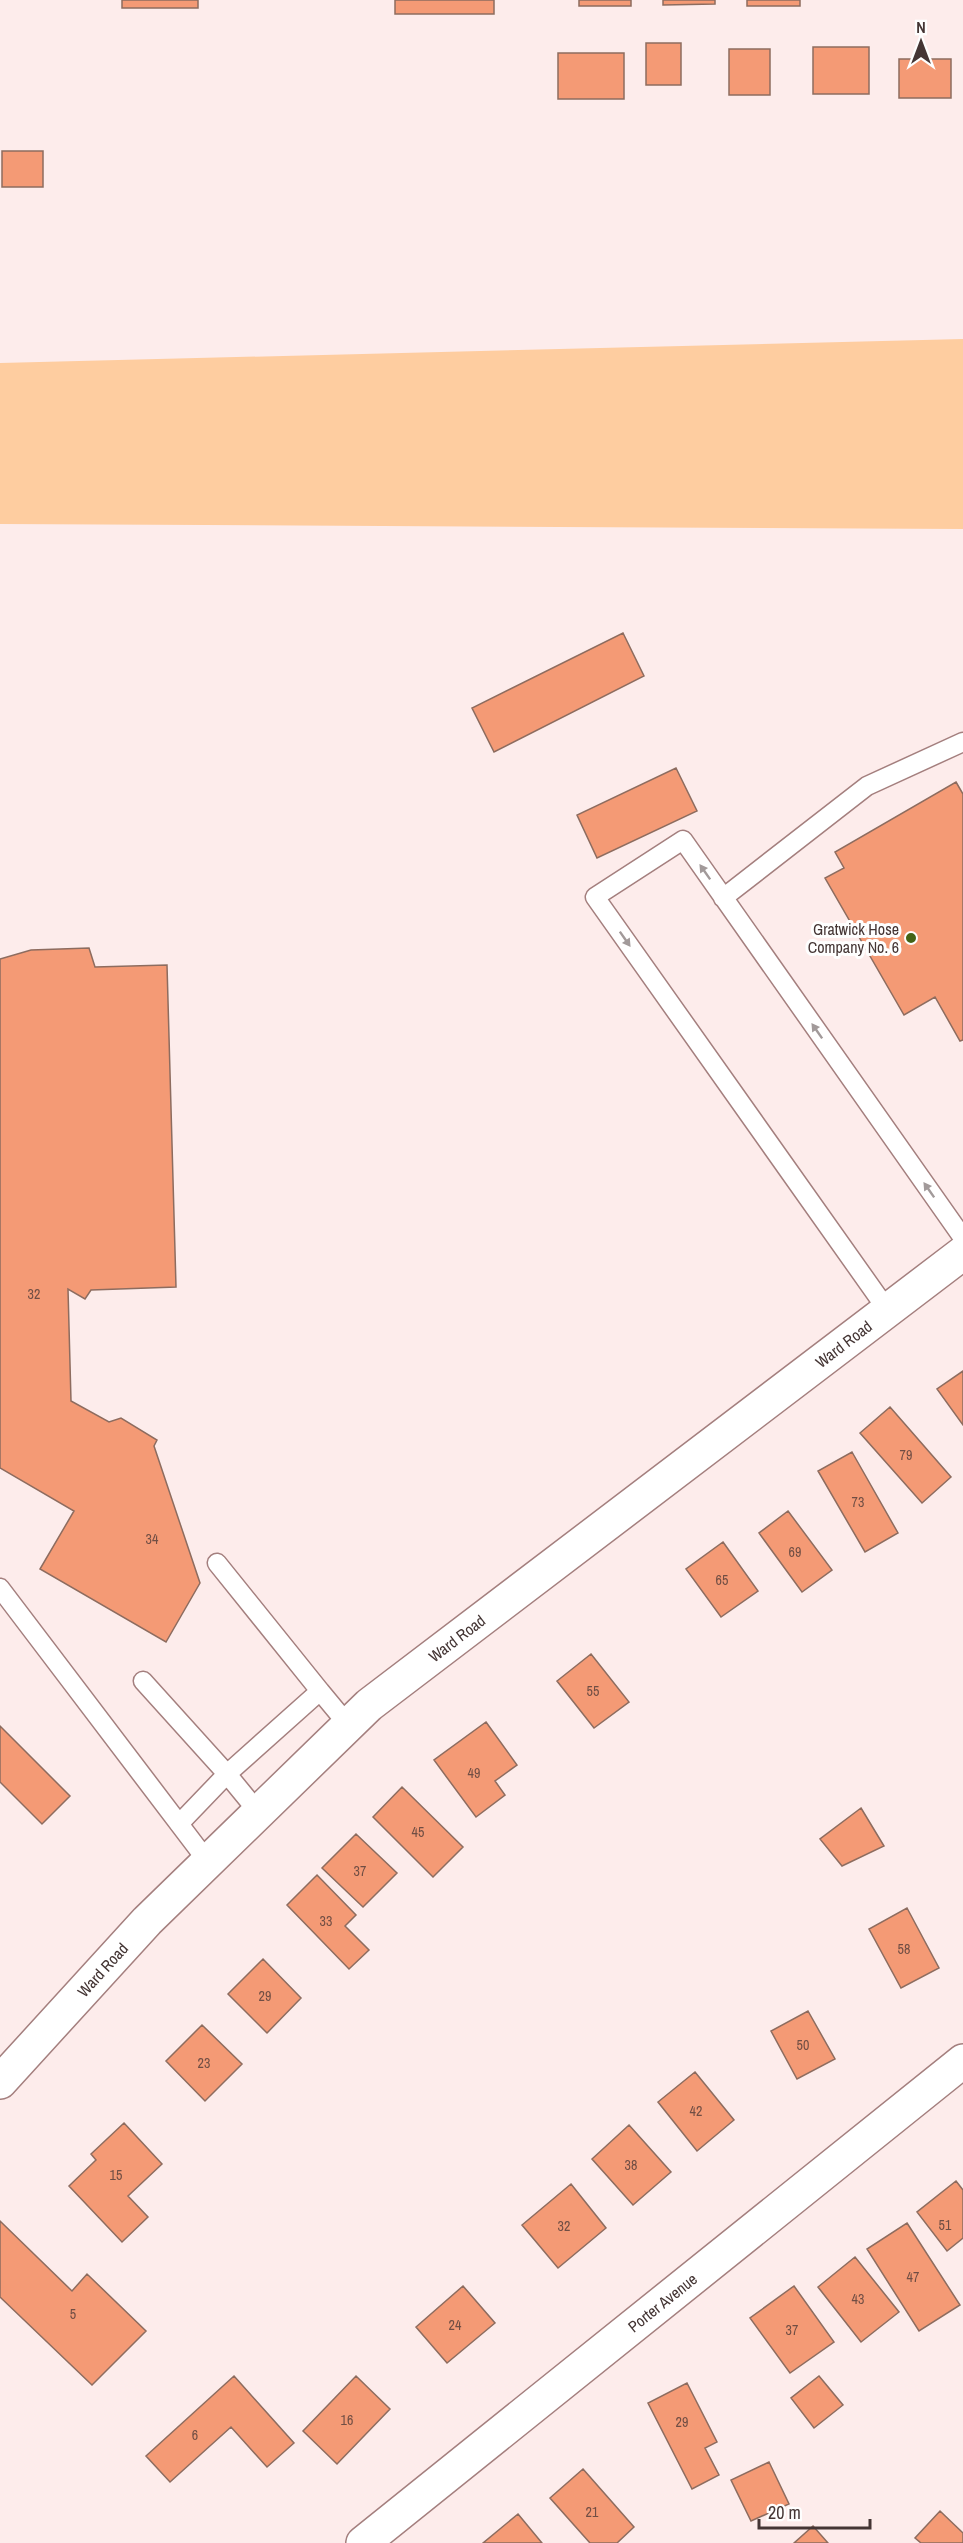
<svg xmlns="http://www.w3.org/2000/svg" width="963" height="2543" font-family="'Archivo Narrow',sans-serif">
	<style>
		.green { fill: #fecda0 }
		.building { fill: #f49a75; stroke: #8d6c5f; stroke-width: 1.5 }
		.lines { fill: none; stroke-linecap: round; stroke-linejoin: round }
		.service-casing { stroke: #a47f7e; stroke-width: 21 }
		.minor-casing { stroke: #a47f7e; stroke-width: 36 }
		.secondary-casing { stroke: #a47f7e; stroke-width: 36 }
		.service { stroke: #fff; stroke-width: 18 }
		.minor { stroke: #fff; stroke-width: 33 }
		.secondary { stroke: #fff; stroke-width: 33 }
		.oneway { fill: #a29a9a }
		.poi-dot { fill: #446316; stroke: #fefefe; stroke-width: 2 }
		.labels { text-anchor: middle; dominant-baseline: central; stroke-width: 6; stroke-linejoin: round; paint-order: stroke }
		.number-label { font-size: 14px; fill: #704e44 }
		.poi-label { font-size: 16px; fill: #443534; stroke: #fefefe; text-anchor: end }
		.street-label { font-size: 16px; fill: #443534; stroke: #fefefe }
	</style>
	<rect width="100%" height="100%" fill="#fdeceb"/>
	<!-- green -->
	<path class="green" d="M963,339V529L0,524V363Z"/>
	<!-- building -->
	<path class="building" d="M122,0H198V8H122Z
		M395,0H494V14H395Z
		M579,0H631V6H579Z
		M663,0H715V4L663,5Z
		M747,0H800V6H747Z
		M646,43H681V85H646Z
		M813,47H869V94H813Z
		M729,49H770V95H729Z
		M558,53H624V99H558Z
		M899,59H951V98H899Z
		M2,151H43V187H2Z
		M623,633L644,676L494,752L472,708Z
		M676,768L697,811L597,858L577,815Z
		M956,782L963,794V1040L960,1041L935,997L904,1015L825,878L844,868L835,852Z
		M89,948L95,967L167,965L176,1287L91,1290L85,1299L68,1289L71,1401L109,1422L121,1418L157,1440L154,1446L200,1583L166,1642L40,1569L74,1511L0,1468V959L31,950Z
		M963,1371V1425L937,1389Z
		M890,1407L951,1477L922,1503L860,1433Z
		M852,1452L898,1533L865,1552L818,1471Z
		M788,1511L832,1570L802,1592L759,1533Z
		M723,1542L758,1591L721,1617L686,1569Z
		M591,1654L629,1702L594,1728L557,1681Z
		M486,1722L517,1765L495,1781L505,1795L476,1817L434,1760Z
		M0,1726L70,1796L42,1824L0,1782Z
		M402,1787L463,1847L433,1877L373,1817Z
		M861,1808L884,1846L842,1866L820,1839Z
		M356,1834L397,1873L363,1907L322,1868Z
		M317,1875L356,1915L345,1926L369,1950L349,1969L287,1905Z
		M907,1908L939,1968L901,1988L869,1929Z
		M263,1959L301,1998L267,2033L228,1994Z
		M808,2011L835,2059L797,2079L771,2031Z
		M202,2025L242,2064L205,2101L166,2061Z
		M695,2072L734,2120L697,2151L658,2102Z
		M124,2123L162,2164L128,2196L148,2217L122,2242L69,2186L96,2160L91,2154Z
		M629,2125L671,2172L633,2205L592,2159Z
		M956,2181L963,2190V2238L947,2251L917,2212Z
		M571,2184L606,2228L558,2268L522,2225Z
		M0,2221L72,2291L87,2274L146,2331L92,2385L0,2297Z
		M907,2223L960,2305L919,2331L867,2249Z
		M855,2257L899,2312L861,2342L818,2287Z
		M463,2286L495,2323L447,2363L416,2327Z
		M794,2286L834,2342L790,2373L750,2318Z
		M234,2376L294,2443L267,2467L231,2427L170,2482L146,2456Z
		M356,2376L390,2409L337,2464L303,2431Z
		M819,2376L843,2405L814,2428L791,2398Z
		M687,2383L717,2442L705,2448L719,2475L692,2489L648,2403Z
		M769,2462L789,2504L751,2521L731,2480Z
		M583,2469L634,2527L617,2543H590L550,2498Z
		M940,2511L963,2533V2543H921L915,2538Z
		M518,2514L542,2543H483Z
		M813,2526L828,2543H794Z"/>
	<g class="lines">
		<!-- service casing -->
		<g class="service-casing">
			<path id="service" d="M723,898L867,786L963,742
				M888,1311L595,897L683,840L963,1238
				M0,1588L208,1862
				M143,1681L227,1774L320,1691L217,1563
				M320,1691L349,1726
				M179,1824L227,1774L259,1813"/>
		</g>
		<!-- minor casing -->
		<g class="minor-casing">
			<g id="minor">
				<path id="s1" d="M363,2543L963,2061"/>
			</g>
		</g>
		<!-- secondary casing -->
		<g class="secondary-casing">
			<g id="secondary">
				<path id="s2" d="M0,2082L147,1921L369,1705L963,1253"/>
			</g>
		</g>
		<!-- service -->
		<use href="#service" class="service"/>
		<!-- minor -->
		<use href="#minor" class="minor"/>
		<!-- secondary -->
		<use href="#secondary" class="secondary"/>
	</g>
	<!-- one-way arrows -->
	<defs><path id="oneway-solid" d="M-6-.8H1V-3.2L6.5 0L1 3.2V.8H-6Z" transform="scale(1.5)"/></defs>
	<g class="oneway">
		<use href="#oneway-solid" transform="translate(705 872) rotate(-125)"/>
		<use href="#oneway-solid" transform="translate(625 939) rotate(55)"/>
		<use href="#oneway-solid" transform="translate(817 1031) rotate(-125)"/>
		<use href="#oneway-solid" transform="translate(929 1190) rotate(-125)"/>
	</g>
	<!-- markers -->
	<circle class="poi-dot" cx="911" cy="938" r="6"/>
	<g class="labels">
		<!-- number labels -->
		<g class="number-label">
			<text x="34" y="1294">32</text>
			<text x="906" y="1455">79</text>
			<text x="858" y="1502">73</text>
			<text x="152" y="1539">34</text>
			<text x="795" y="1552">69</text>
			<text x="722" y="1580">65</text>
			<text x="593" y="1691">55</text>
			<text x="474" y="1773">49</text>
			<text x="418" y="1832">45</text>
			<text x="360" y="1871">37</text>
			<text x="326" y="1921">33</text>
			<text x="904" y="1949">58</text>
			<text x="265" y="1996">29</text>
			<text x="803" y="2045">50</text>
			<text x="204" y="2063">23</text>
			<text x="696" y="2111">42</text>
			<text x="631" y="2165">38</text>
			<text x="116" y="2175">15</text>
			<text x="945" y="2225">51</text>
			<text x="564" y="2226">32</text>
			<text x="913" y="2277">47</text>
			<text x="858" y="2299">43</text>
			<text x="73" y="2314">5</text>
			<text x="455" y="2325">24</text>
			<text x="792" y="2330">37</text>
			<text x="347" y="2420">16</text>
			<text x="682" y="2422">29</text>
			<text x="195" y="2435">6</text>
			<text x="592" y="2512">21</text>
		</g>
		<!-- poi labels -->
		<g class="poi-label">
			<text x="899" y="929">Gratwick Hose<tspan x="899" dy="18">Company No. 6</tspan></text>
		</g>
		<!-- street labels -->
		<g class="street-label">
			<text stroke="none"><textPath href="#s2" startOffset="1124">Ward Road</textPath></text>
			<text stroke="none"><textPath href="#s2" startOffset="638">Ward Road</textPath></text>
			<text stroke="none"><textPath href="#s2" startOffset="152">Ward Road</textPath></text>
			<text stroke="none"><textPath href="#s1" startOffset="384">Porter Avenue</textPath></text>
		</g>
	</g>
	<!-- north arrow -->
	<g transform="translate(921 42)" stroke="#fefefe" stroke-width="4.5" paint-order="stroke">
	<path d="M0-4.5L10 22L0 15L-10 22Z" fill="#443534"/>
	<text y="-9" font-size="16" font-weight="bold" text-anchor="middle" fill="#443534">N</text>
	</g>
	<!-- scale -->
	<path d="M759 2519v9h111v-9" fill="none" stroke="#443534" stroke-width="3"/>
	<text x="768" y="2519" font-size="18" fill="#443534" stroke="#fefefe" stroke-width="4.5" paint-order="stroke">20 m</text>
</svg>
